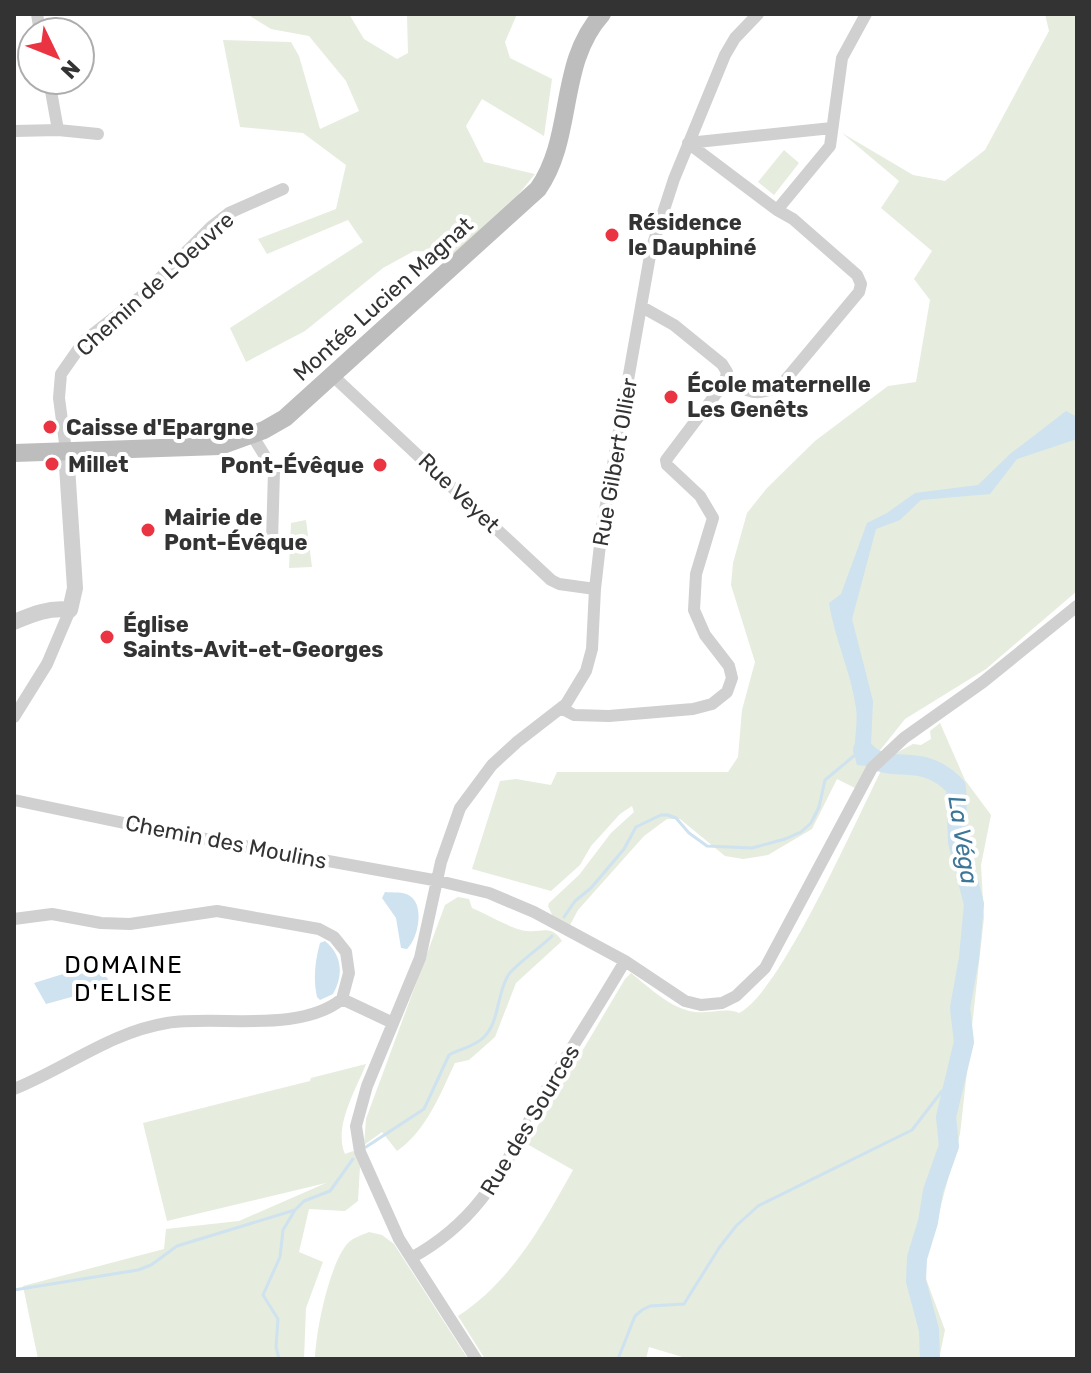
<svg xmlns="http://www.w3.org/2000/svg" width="1091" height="1373" font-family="Rubik,sans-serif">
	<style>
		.green { fill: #e6ecde }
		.water { fill: #cee2ef }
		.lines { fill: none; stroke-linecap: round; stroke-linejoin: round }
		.stream { stroke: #cee2ef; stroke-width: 3 }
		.river { stroke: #cee2ef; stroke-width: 20 }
		.minor { stroke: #d0d0d0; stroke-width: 12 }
		.tertiary { stroke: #d0d0d0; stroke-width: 16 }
		.secondary { stroke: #bdbdbd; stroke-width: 18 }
		.poi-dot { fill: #eb3442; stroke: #fff; stroke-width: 3 }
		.labels { text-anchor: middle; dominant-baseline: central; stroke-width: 8; stroke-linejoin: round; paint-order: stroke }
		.poi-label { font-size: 22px; font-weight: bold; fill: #333; stroke: #fff; text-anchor: start }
		.street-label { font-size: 22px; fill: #333; stroke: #fff }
		.water-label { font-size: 24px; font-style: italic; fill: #3c7699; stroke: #fff }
		.neighbourhood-label { font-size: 24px; letter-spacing: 2px; fill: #000; stroke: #fff }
	</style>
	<rect width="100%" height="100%" fill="#fff"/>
	<!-- green -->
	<path class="green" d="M247,14H349L364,39L397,59L408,53L407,14H517L505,42L510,58L552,79L544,136L482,99L466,126L484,162L535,174L514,200L454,253L414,251L383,268L305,331L246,362L230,328L363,242L348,220L267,254L258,239L336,209L346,165L303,133L240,127L223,40L291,42L299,56L320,129L359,111L346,81L309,36L271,29Z
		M1045,14H1077V591L986,669L905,719L877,754L857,789L837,779L812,829L768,855L743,859L725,856L680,819H667L644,836L578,910L570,925L553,917L548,906L549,903L579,875L611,833L634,812L632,806L620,814L591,846L580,865L551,891L472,869L500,781L516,779L551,785L557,772H728L738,757L742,710L755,662L731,585L733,563L747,513L767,488L815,441L888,386L916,382L930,300L914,279L932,251L881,208L899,181L842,133L913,175L945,181L985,150L1049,31Z
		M784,150L799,163L774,195L758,182Z
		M306,520L312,567L289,568L291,523Z
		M940,723L965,780L991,815L981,865L984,918L960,1134L925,1265V1276L945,1330L939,1359H689L649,1347L646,1359H485L458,1316C511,1282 543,1224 573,1170L527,1144L625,979L631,973C650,988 671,1009 695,1012C710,1014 726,1007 739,1013C781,993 859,813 884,765L894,754L913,744L921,745L931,739L930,731Z
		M458,897L469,899L472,908C487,914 513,930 527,931C541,933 551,924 562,941L516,983L495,1037L469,1060L455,1063C440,1094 427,1130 397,1151L382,1132L364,1145L366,1119L445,905Z
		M366,1064C356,1090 333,1127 345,1154L353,1151L360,1167L358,1201L345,1211L309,1209L299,1252L323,1262L306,1308L304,1359H38L23,1286L164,1249L166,1229L239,1221L326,1183L167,1221L143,1123L310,1081L311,1078Z
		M369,1232L382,1235L394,1244L468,1359H315C316,1330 329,1266 347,1244C352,1238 362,1235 369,1232Z"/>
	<!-- water -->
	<path class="water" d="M1066,411L1077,417V439L1017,459L990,494L921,500L900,520L876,529L852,619L873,701L871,744L880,754L867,766L857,765C851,747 859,727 856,708C851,672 835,640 829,603L841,594L867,523L887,513L915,493L978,485L1010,454Z
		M385,892C392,893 404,891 410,896C425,906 418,938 407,949L401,948L396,918L382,898Z
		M325,941C342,955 344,975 333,994L320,1000L317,997C313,979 315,961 320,943Z
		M103,973L108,979L104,988L46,1004L34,983L63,974Z"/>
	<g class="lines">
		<!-- stream -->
		<path class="stream" d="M564,917L575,901L591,888L624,849L636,827L661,815H668L676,818L689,833L707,846L752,848L785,839L801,832L811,823L819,807L825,780L855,755
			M366,1147L424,1109L449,1055C460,1049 473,1047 483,1038C500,1023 496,993 509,974C519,962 540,948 552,936
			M14,1290L138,1270L151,1265L177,1246L295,1210
			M279,1359L276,1347L278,1319L263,1295L280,1257L283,1230L295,1210L304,1201L330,1191L353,1159
			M618,1359L635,1316L642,1310L650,1306L684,1304L719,1248L736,1226L758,1206L912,1130L942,1091L955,1083"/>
		<!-- river -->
		<path class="river" d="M863,750C889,779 920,748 956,787L958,842L974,904L969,958L960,1008L964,1042L946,1117L949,1146L933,1191L928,1222L917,1258L916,1281L929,1330L930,1359"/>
		<!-- minor -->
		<path class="minor" d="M37,14L40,32
			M58,130L98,134
			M14,131L58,130L49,80
			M688,143L777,210L830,146L842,58L866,14
			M688,143L832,128
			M333,376L551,580L559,584L595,589
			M727,377C747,393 757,398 782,384L859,292L861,284L857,275L793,219L777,210
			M252,435L274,471L272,541
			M66,451L59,398L61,374L84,341L143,295L211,227L229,213L283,189
			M561,708L574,715L609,716L693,709L712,704L727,692L732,678L729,666L705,635L694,610L696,574L713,518L700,496L667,465L666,460L725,382L727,372L722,364L674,325L642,307
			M14,717L47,664L70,610
			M14,800L167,832L439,881L489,893L534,912L625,961L685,1001L701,1005L722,1003L736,996L765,968L872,768L904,738L983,682L1077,606
			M14,919L52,914L101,923L130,924L217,911L319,929L334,937L346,952L349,973L342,999C299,1034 218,1015 167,1023C111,1032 66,1068 14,1089
			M342,999L393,1023
			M411,1258C490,1215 508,1154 551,1082C575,1042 601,1002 625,961
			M476,1359L399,1239L360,1152L356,1126L367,1086L420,958L441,862L460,808L492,765L517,742L566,704L586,671L592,649L595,589L602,527L651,250L674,179L725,55L735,38L758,14"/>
		<!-- tertiary -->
		<path class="tertiary" d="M14,622C33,614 50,607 70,610L75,588L66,451"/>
		<!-- secondary -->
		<path class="secondary" d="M14,453L220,446L264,430L285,418L538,189C575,136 557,64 602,14"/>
	</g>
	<!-- markers -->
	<g class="poi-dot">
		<circle cx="612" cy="235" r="8"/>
		<circle cx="671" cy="397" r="8"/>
		<circle cx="50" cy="427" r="8"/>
		<circle cx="52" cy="464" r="8"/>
		<circle cx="380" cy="465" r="8"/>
		<circle cx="148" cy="530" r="8"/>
		<circle cx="107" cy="637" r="8"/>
	</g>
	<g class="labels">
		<!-- poi labels -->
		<g class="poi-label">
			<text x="628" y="222">Résidence<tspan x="628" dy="25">le Dauphiné</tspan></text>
			<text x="687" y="384">École maternelle<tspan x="687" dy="25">Les Genêts</tspan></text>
			<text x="66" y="427">Caisse d'Epargne</text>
			<text x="68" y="464">Millet</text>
			<text x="364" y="465" text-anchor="end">Pont-Évêque</text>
			<text x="164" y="517">Mairie de<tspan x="164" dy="25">Pont-Évêque</tspan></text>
			<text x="123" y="624">Église<tspan x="123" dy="25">Saints-Avit-et-Georges</tspan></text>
		</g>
		<!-- street labels -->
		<g class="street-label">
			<text transform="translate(155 284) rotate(-42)">Chemin de L'Oeuvre</text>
			<text transform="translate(383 299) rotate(-42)">Montée Lucien Magnat</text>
			<text transform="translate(615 462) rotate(-80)">Rue Gilbert Ollier</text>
			<text transform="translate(459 493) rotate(44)">Rue Veyet</text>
			<text transform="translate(226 842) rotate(11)">Chemin des Moulins</text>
			<text transform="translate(530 1120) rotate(-59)">Rue des Sources</text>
		</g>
		<!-- water labels -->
		<g class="water-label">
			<text transform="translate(963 840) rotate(81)">La Véga</text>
		</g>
		<!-- neighbourhood labels -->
		<g class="neighbourhood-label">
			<text x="124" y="965">DOMAINE<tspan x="124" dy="28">D'ELISE</tspan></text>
		</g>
	</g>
	<!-- border -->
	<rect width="1091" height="1373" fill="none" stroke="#333333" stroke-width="32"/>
	<!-- north arrow -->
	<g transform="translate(56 56) rotate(133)"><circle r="38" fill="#ffffff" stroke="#adadad" stroke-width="2"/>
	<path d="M0-6L14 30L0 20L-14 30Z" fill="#eb3442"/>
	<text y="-12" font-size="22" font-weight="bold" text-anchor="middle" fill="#333333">N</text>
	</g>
</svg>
